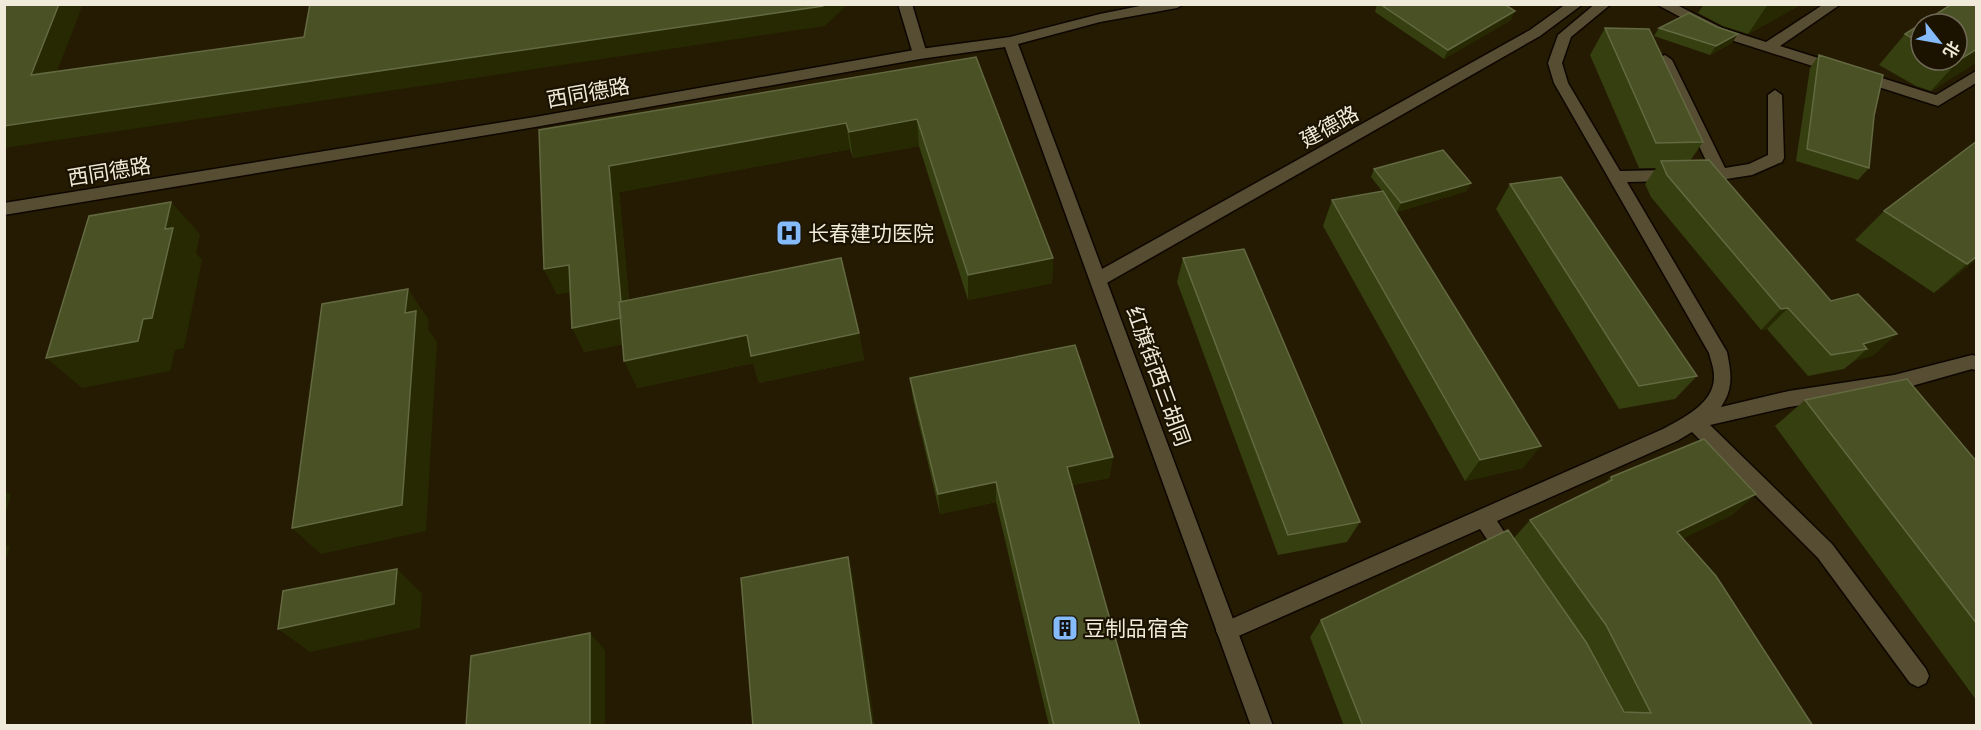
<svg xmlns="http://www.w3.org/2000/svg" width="1981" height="730" font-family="'Golos Text','Noto Sans SC',sans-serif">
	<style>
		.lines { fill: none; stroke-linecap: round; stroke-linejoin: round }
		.service-casing { stroke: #0e0600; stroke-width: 3 }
		.minor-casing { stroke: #0e0600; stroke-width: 3 }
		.tertiary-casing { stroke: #0e0600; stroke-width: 3 }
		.service { fill: #574d32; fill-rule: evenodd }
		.minor { fill: #574d32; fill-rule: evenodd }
		.tertiary { fill: #574d32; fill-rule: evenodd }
		.wall { fill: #353f0f; fill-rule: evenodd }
		.shaded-wall { fill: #262901 }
		.building { fill: #495125; stroke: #636941; stroke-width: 1.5 }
		.labels { text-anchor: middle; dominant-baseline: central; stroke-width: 4.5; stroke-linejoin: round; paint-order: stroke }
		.street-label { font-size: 21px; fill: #f0eada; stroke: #1b1200 }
		.poi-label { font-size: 21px; fill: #f0eada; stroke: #1b1200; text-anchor: start }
	</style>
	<rect width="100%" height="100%" fill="#251b02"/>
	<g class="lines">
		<!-- service casing -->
		<g class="service-casing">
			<path id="service" d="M1595,4H1611L1571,37L1562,63L1568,83L1620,171L1710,169L1658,60L1660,57L1665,55L1672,60L1725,168L1749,164L1768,155V95L1775,90L1782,95L1784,158L1782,162L1752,175L1720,180L1627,182L1727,352C1731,373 1734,388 1721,407L1789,391L1894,375L1972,355L1976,356V370L1972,369L1894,391L1789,407L1710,425L1832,544L1926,669L1929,676L1926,683L1918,687L1910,683L1818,558L1692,432L1677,441L1497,521L1520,556L1517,563L1510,565L1503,563L1480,529L1234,638L1227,641L1220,638L1216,631L1220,624L1663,429C1683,418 1715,403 1714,376C1714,368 1711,361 1709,353L1554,83L1548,63L1558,35Z
				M1656,4H1675L1722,28L1766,42L1824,4H1841L1780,46L1936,95L1976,71V83L1938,106L1712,34Z"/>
		</g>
		<!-- minor casing -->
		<g class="minor-casing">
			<path id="minor" d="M898,4H912L927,54L925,57H915L913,54Z
				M1566,4H1583L1540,36L1105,284L1099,286L1093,284L1090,279L1093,274L1530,30Z"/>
		</g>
		<!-- tertiary casing -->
		<g class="tertiary-casing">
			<path id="tertiary" d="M1150,4H1184L1177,8L1100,22L1018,44L1273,726H1251L1005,47L920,59L535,127L4,215V203L535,117L920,49L1010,37L1100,14Z"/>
		</g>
		<!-- service -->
		<use href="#service" class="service"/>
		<!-- minor -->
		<use href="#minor" class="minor"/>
		<!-- tertiary -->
		<use href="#tertiary" class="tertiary"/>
	</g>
	<!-- wall -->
	<path class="wall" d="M1377,4H1504L1511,20L1444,59L1375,12Z
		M1704,4H1802L1748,34L1723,26L1698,13Z
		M1952,4H1977V62L1931,91L1916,86L1879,65L1905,34ZM1921,24H1957V60H1921Z
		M1605,28L1703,142L1690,161L1874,355L1854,361L1844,369L1808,376L1767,329L1761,330L1651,197L1645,184L1656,168H1639L1590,55Z
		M1659,28L1732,43L1710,55L1654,36Z
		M1819,55L1874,116L1869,168L1858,180L1796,161L1810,68Z
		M976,57L1053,258L1052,283L968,300L919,146L853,158L850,149L619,192L629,300L859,333L864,360L759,383L753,363L637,388L623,344L584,352L570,292L557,294L544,269L539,130Z
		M1977,141V259L1934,293L1855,240L1884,211Z
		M1374,169L1467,191L1397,212L1389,200L1523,468L1465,481L1323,226L1332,200L1382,191L1371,177Z
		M1510,184L1697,376L1675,399L1619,409L1496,209Z
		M1183,258L1360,522L1347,542L1278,555L1177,282Z
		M910,378L1113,457L1109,478L1072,485L1140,726H1049L996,502L940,514L913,399Z
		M1805,400L1977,462V701L1775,426Z
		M1611,477L1756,494L1732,515L1683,538L1813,726H1344L1310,637L1321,620L1514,538L1530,520L1603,485Z"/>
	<!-- shaded-wall -->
	<path class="shaded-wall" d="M59,4H83L48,95L31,75Z
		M824,4H848L825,26L4,148V126Z
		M1768,4H1802L1748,34Z
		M1515,11L1511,20L1444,59L1448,50Z
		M1738,34L1732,43L1710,55L1716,46Z
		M1977,49V62L1931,91L1959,60Z
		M917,119L919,146L853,158L849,132Z
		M846,123L850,149L619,192L633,342L584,352L572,328L609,166Z
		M1471,183L1467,191L1397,212L1401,203Z
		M171,202L200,234L196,253L202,260L184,348L175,350L170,371L82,388L46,358L143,319Z
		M1977,256V259L1934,293L1967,264Z
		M1053,258L1052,283L968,300V275Z
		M569,265L581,290L557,294L544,269Z
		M408,289L429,320L428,329L437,342L426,531L321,554L292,528L405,313Z
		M1788,308L1767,329L1761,330L1781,309Z
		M859,333L864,360L759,383L753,363L637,388L624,361L747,335Z
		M1897,334L1874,355L1854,361L1867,349L1863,344Z
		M1541,446L1523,468L1465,481L1480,460Z
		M1113,457L1109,478L1064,487L1067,467Z
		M996,482V502L940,514L938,494Z
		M4,491L11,495L4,518Z
		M1756,494L1732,515L1655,552L1677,532Z
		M4,544L10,547L4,564Z
		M848,557L853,577L875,726H872Z
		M397,569L422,594L420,628L310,652L278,629Z
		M590,633L605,650V726H590Z"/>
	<!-- building -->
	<path class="building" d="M4,4H59L31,75L304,37L310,4H824L823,6L4,126Z
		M1380,4H1504L1515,11L1448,50Z
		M1952,4H1977V49L1959,60H1957V24H1921V43L1905,34Z
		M1689,13L1717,27L1738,34L1716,46L1659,28Z
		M1605,28L1649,29L1703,142L1656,143Z
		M1819,55L1883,75L1874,116L1869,168L1807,149Z
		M976,57L1053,258L968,275L917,119L849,132L846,123L609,166L621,302H619L621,318L572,328L569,265L544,269L539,130Z
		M1977,141V256L1967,264L1884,211Z
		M1443,150L1471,183L1401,203L1374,169Z
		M1709,160L1831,301L1858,294L1897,334L1863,344L1867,349L1831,355L1788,308L1781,309L1667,175L1661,161Z
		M1561,177L1697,376L1639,386L1510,184Z
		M1383,191L1541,446L1480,460L1332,200Z
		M171,202L165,229L173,228L152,318L143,319L138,341L46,358L89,216Z
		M1244,249L1360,522L1288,535L1183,258Z
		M841,258L859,333L751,356L747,335L624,361L619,302Z
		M408,289L405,313L416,311L402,505L292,528L322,304Z
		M1075,345L1113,457L1067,467L1140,726H1054L996,482L938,494L910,378Z
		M1907,379L1977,462V624L1805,400Z
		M1704,439L1756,494L1677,532L1716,576L1813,726H1363L1321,620L1508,530L1586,642L1624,712L1651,713L1606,625L1530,520L1612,480L1611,477Z
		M848,557L872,726H753L741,578Z
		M397,569L394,604L278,629L283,591Z
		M590,633V726H466L471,656Z"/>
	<!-- icons -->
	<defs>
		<g id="hospital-square" transform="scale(1.35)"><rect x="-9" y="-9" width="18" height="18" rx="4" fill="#86bbfb" stroke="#1b1200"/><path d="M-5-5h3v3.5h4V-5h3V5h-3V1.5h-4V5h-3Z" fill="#111"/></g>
		<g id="building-square" transform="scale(1.35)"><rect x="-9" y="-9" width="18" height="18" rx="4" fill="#86bbfb" stroke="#1b1200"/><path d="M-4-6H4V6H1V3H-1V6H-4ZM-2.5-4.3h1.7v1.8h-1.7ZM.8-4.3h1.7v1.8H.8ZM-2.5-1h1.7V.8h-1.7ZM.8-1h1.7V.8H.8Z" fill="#111"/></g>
	</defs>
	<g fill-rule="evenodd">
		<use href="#hospital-square" x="789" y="233"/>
		<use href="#building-square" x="1065" y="628"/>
	</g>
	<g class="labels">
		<!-- street labels -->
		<g class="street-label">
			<text transform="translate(588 92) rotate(-10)">西同德路</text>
			<text transform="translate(1329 126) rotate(-29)">建德路</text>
			<text transform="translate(109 171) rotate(-9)">西同德路</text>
			<text transform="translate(1159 376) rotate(70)">红旗街西三胡同</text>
		</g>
		<!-- poi labels -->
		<g class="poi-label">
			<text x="808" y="233">长春建功医院</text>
			<text x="1084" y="628">豆制品宿舍</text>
		</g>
	</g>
	<!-- border -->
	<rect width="1981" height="730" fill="none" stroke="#f0eada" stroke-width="12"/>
	<!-- north arrow -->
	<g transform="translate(1939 42) rotate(121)"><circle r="28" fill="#1b1200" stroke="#706857" stroke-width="1.5"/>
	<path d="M0-4.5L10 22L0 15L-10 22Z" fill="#86bbfb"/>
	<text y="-9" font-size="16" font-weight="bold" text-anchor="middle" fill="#f0eada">北</text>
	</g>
</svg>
